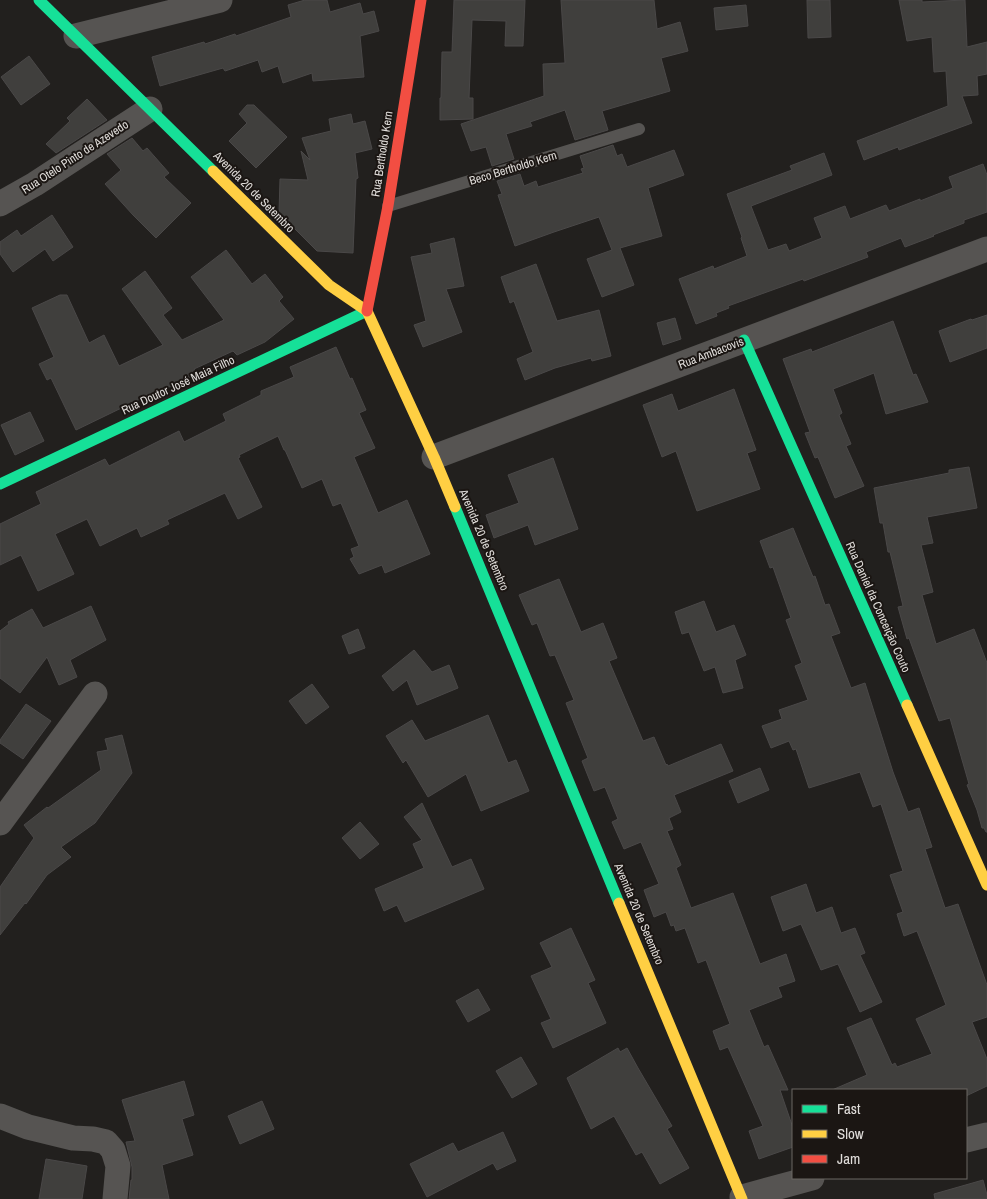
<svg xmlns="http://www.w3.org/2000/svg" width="987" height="1199" font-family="'Archivo Narrow',sans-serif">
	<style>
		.building { fill: #403f3d; stroke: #4a4848 }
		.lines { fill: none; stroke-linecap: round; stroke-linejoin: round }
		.lane { stroke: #565452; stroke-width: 12 }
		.street { stroke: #565452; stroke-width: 25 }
		.fast { stroke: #16e098; stroke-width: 11 }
		.slow { stroke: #ffcf43; stroke-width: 11 }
		.jam { stroke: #f24e42; stroke-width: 11 }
		.labels { text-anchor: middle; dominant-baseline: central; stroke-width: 4; stroke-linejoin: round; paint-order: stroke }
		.street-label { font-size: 12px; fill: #e0ddda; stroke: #1b1613 }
	</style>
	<rect width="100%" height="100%" fill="#22201e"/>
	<!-- building -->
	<path class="building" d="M305,0H327L330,12L360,3L363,14L374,11L379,31L360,36L364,77L313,81L312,73L283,83L278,66L262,72L258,60L225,71L223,68L160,86L152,57L204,42L205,44L235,34L236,36L291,17L288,5Z
		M454,0H525L523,46H505L506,21L472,20L469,98H473V119L440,120V98H441L442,52H452Z
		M561,0H654L657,29L680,22L688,51L661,58L670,91L602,111L608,130L575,140L565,110L530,122L532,126L506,134L514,159L492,166L486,147L471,151L461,124L544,96L543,64L565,63Z
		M807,0H830L831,37L808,38Z
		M899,0H922V2L965,0L967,47L987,42V74L977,76L978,95L962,96L972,123L899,150L898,147L864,160L857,141L948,106L946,71L934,72L932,37L907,41Z
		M746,5L748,26L716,30L714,8Z
		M29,56L50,84L21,105L1,77Z
		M87,99L107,120L56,153L46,144L70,121L67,118Z
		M247,105H254L287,137L256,168L229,141L247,123L239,114Z
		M351,114L353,124L365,121L372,149L355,153L358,178L356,179L353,253L317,251L279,213L280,179L308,180L301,151L310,160L302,138L331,131L329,119Z
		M132,138L143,151L147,148L169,173L164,177L191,203L156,238L133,215L105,184L121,170L107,154Z
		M613,145L617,156L622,154L627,167L674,150L684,175L648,188L662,236L620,248L634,285L602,297L587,259L612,250L599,217L554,232L515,246L498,195L502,194L497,181L520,174L524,186L536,181L538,187L583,173L581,169L584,168L580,156Z
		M824,153L832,175L751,206L768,250L786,244L789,251L822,238L814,218L845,206L850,219L886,205L889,211L920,199V201L953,188L949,177L983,164L987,175V212L964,220V223L933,235L934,236L905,247L901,238L866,252L868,257L804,281L803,279L728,306L729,308L716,313L717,316L696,324L679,279L713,266L714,269L747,256L741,238L742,237L727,194L792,170L790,166Z
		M52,215L73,247L53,261L45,249L13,272L0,254V242L17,230L21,236Z
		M454,238L464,286L446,289L462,332L423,347L414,325L426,321L411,257L432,253L430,244Z
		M226,250L252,284L265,274L283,297L279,301L294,319L265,342L237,355L233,351L194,369L197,374L141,400L140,399L76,430L51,378L47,380L39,364L54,357L32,308L60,295H67L89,343L104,335L119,366L163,345L122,289L145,271L172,308L163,315L182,340L224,320L191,277Z
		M536,264L557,321L599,310L611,356L592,361L591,358L555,368L525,380L517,359L533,352L514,301L510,303L501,277Z
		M987,315V348L950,362L939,331L971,319L972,320Z
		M675,318L681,339L663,345L657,323Z
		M893,321L913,375L916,374L928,402L886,414L874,373L833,389L842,413L839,415L851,444L846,446L864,486L835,498L818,457L815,458L805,433L810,432L783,359L811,349L812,352Z
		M336,347L350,379L352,378L366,410L359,413L375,448L354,457L378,513L407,500L430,554L385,573L382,565L359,574L350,559L354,557L351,549L359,546L341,503L333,506L322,479L302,488L285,450H284L278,436L239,455L240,457L238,458L262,507L238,519L225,493L167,520L169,524L141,537L137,528L100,546L87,519L55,534L74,574L38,591L21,555L0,565V524L41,504L36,492L105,459L109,466L179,431L184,442L226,421L223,414L261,395V391L294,377L290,367Z
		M734,389L756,450L747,453L760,489L697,511L676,451L662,457L643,405L672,394L678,411Z
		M30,412L44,441L15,455L1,425Z
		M553,458L578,529L535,545L528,525L494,538L486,515L519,503L508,475Z
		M969,467L977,508L927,517L933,543L921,545L933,592L922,595L936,644L974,629L987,663V832H986L984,828H982L977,810L967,785L969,784L950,718L939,721L909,638L907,639L898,607L903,606L890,552H888L883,523H880L874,488L949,473V470Z
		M793,528L813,577L815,576L825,605L829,604L840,633L831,636L851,688L865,683L893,772L908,812L919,808L932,847L925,849L945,908L958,904L987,985V1017L972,1022L987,1059V1086L966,1096V1090H832L867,1075L847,1028L871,1018L892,1065L895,1063L897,1067L932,1054L916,1019L946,1005L917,931L904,936L897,914L903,912L890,875L903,871L881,804L873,807L860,772L809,788L796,749L793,750L789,741L771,748L762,726L782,719L779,710L808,700L795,666L802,663L786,620L791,618L773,567L770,568L760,541Z
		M559,579L581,632L603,623L617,658L609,661L643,741L654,737L666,765L667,764L668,766L721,744L733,771L674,795L681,812L669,818L673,829L667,831L681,865L676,868L691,908L733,893L760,964L786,954L795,981L778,987L782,997L749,1010L764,1047L768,1045L788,1090H780L793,1128V1147L759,1159L749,1131L763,1126L728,1047L720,1050L713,1031L730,1024L706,960L698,963L685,928L676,931L674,925L671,926L666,912L654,917L644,890L659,884L641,842L624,849L612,822L618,819L605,787L594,791L582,761L588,758L566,703L574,700L555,655L550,656L537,623L532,625L519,595Z
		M704,601L716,632L734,625L746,655L735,660L743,688L723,693L715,667L704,671L689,632L682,634L675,612Z
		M91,606L106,640L70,660L77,677L59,685L47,657L20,693L0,678V631L9,624L8,622L32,609L43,628Z
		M358,629L365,648L349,654L342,636Z
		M414,650L432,672L449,665L458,688L417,705L407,680L393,691L382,676Z
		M312,684L329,707L306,724L289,701Z
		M26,704L51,721L23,759L0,743V740Z
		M488,715L508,763L516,760L529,791L481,811L466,774L428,797L406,760L403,763L386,736L412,720L425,741Z
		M122,735L132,773L95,823L61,847L71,857L47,875L26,904L25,903L0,935V887L34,838L24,825L47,807L48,808L101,770L97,752L108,750L105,739Z
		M760,768L769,790L738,803L729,781Z
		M422,803L452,867L471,859L484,889L405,922L397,905L384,911L375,889L424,868L413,844L422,840L404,817Z
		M360,822L379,844L360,859L342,838Z
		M806,884L816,913L832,907L841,933L855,928L865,953L860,955L882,1002L860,1012L838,964L821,970L801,924L783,931L771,897Z
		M571,928L595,980L588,983L606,1023L553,1048L541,1023L551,1019L531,976L552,967L540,943Z
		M478,989L490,1010L468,1022L456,1001Z
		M618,1048L620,1052L627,1048L638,1068L672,1126L667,1129L689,1168L660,1184L642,1152L636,1155L614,1116L591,1129L567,1078Z
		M521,1057L537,1084L512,1098L496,1071Z
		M184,1081L194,1115L182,1119L193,1155L162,1165L169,1199H129L131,1180H132V1167L126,1142L135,1141L122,1100Z
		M262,1101L274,1129L240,1144L228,1116Z
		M503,1132L516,1161L497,1170L493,1163L427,1197L410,1164L453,1143L458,1152Z
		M46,1159L87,1166L82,1199H39Z
		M983,1180L987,1195V1199H935L934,1194Z"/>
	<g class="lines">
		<!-- lane -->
		<path class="lane" d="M388,206L639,129"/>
		<!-- street -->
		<path class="street" d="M76,36L220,0
			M0,204L35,184L150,109
			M434,457L987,249
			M0,823L95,694
			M0,1116L28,1127L73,1138L93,1139L106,1142L113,1150L118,1166L115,1199
			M966,1140L987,1135
			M742,1197L812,1178"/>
		<!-- fast -->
		<path class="fast" d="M39,0L213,171
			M744,340L907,705
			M0,484L367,311
			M455,507L619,903"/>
		<!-- slow -->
		<path class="slow" d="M213,171L329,285L367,311L434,457L455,507
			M907,705L987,885
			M619,903L742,1199"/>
		<!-- jam -->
		<path class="jam" d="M367,311L388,206L421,0"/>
	</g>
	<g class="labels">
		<!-- street labels -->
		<g class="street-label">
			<text transform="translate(382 154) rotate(-81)">Rua Bertholdo Kern</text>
			<text transform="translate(75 157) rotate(-33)">Rua Otelo Pinto de Azevedo</text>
			<text transform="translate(513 168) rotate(-17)">Beco Bertholdo Kern</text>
			<text transform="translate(254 192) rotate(45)">Avenida 20 de Setembro</text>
			<text transform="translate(711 353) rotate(-21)">Rua Ambacovis</text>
			<text transform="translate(178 385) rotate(-25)">Rua Doutor José Maia Filho</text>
			<text transform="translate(484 540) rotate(67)">Avenida 20 de Setembro</text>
			<text transform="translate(878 607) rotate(66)">Rua Daniel da Conceição Couto</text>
			<text transform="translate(639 914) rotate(67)">Avenida 20 de Setembro</text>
		</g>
	</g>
	<!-- legend -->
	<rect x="792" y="1089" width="175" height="90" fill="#1b1613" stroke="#6a6663"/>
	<rect x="802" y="1105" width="25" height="8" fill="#16e098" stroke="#6a6663"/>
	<text x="837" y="1114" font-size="15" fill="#e0ddda">Fast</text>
	<rect x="802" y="1130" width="25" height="8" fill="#ffcf43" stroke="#6a6663"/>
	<text x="837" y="1139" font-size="15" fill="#e0ddda">Slow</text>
	<rect x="802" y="1155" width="25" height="8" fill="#f24e42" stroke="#6a6663"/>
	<text x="837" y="1164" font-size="15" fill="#e0ddda">Jam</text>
</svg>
